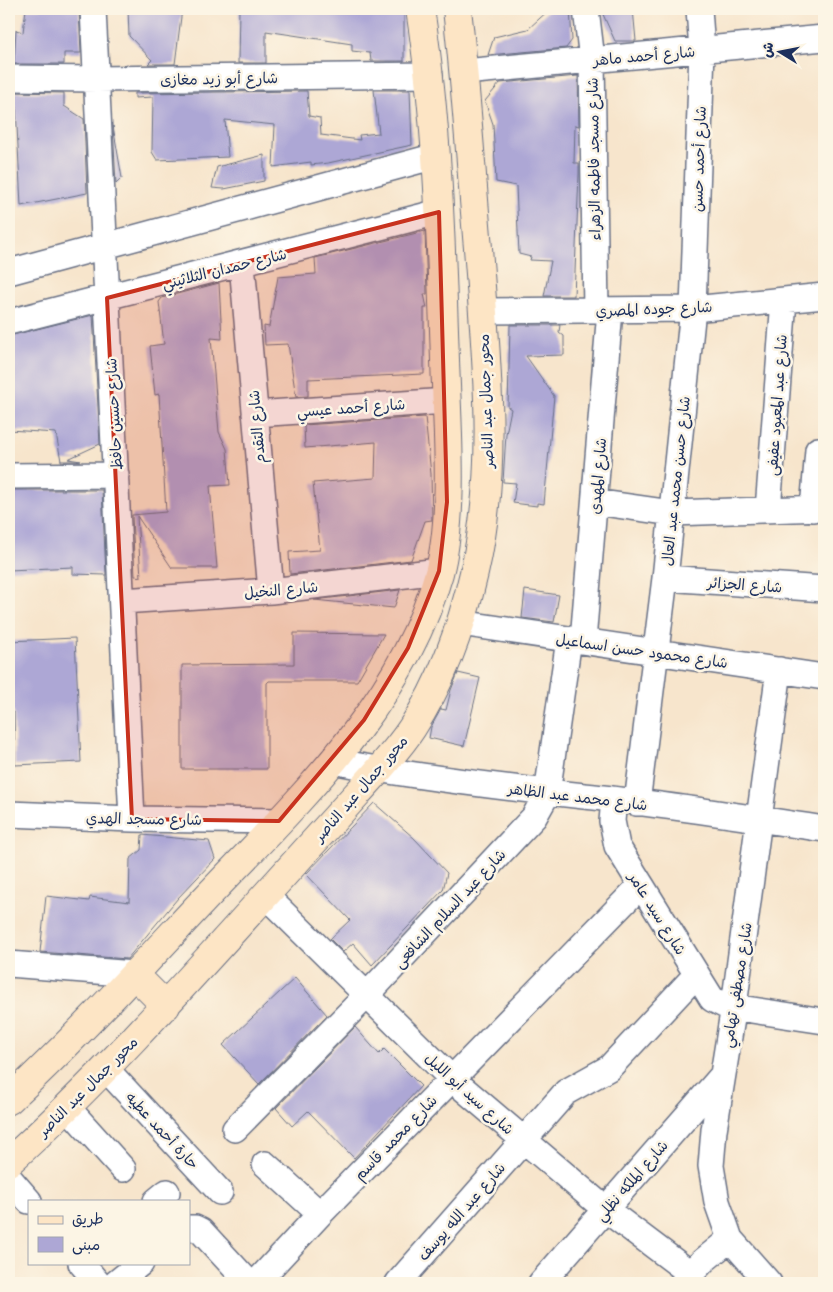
<svg xmlns="http://www.w3.org/2000/svg" width="833" height="1292" font-family="Mali,'Playpen Sans Arabic',sans-serif">
	<style>
		.building { fill: #ada7d5 }
		.lines { fill: none; stroke-linecap: round; stroke-linejoin: round }
		.street-casing { stroke: #686f84; stroke-width: 28 }
		.secondary-casing { stroke: #686f84; stroke-width: 30 }
		.street { stroke: #fff; stroke-width: 25 }
		.secondary { stroke: #fde5c5; stroke-width: 28 }
		.marked { fill: #c8321e; fill-opacity: 0.2; stroke: #c8321e; stroke-width: 4; stroke-linejoin: round }
		.labels { text-anchor: middle; dominant-baseline: central; stroke-width: 5; stroke-linejoin: round; paint-order: stroke }
		.street-label { font-size: 15px; fill: #1b2f5e; stroke: #fcf5e5 }
	</style>
	<rect width="100%" height="100%" fill="#fcf5e5"/>
	<filter id="ink" filterUnits="userSpaceOnUse"><feTurbulence type="fractalNoise" baseFrequency=".02" numOctaves="2"/><feDisplacementMap in="SourceGraphic" scale="10" xChannelSelector="R" yChannelSelector="G"/><feConvolveMatrix kernelMatrix="1 2 1 2 8 2 1 2 1" color-interpolation-filters="sRGB"/></filter>
	<filter id="wash" filterUnits="userSpaceOnUse"><feTurbulence type="fractalNoise" baseFrequency=".0096" numOctaves="4" result="noise"/><feDisplacementMap in="SourceGraphic" scale="20" xChannelSelector="R" yChannelSelector="G"/><feGaussianBlur stdDeviation="1.12" result="paint"/><feColorMatrix in="noise" values="0 0 0 0 0 0 0 0 0 0 0 0 0 0 0 0 0 1.4 0 .05"/><feComposite in="paint" operator="in"/></filter>
	<g filter="url(#wash)">
		<rect width="100%" height="100%" fill="#f7e5cc"/>
		<g id="blocks">
			<!-- building -->
			<path class="building" d="M26,9H79L81,53H64V64H14L16,30L23,32Z
				M128,9H182L175,64H148L152,60L129,36Z
				M239,9H404V61H371L370,53L352,51V44L266,31V63H238Z
				M550,9H570L572,40L566,48L488,55L494,37L528,29Z
				M617,9H633L636,41H615L601,10Z
				M578,76L579,126L575,125L574,163H579V174L574,296H544L551,261L530,260L531,257L519,254L516,186L496,182L493,124L485,101L500,83Z
				M374,90H410L412,145L328,163L311,165V162L273,167L275,125L225,120L228,157L157,160L152,152L153,97L135,98V93L307,91L309,116L320,118L321,135L360,140L359,135L379,133Z
				M12,92L64,93V106L84,119L87,193L21,206L16,106L11,104Z
				M113,126L122,178L116,184Z
				M264,155V181L224,189L212,188L217,167Z
				M425,231L427,294H424L427,308H424V374L308,379V396L296,397L288,344L265,345L264,326L269,327L278,277L316,274L315,258Z
				M219,283L222,339L211,338L219,432L227,449L230,485L210,486L217,568H172L137,516L141,577L135,576L132,515L166,512L159,394L155,395L150,346L164,344L159,302L162,298Z
				M93,315L100,444L68,459L81,461H61L56,433L9,430V336Z
				M510,325H560L559,332L564,336V355L526,356L554,396L544,504L537,503V506L513,503L516,483L503,482L506,434L511,409L508,407Z
				M425,417L431,474L432,520L425,521L411,560L290,574L289,552L320,550L313,483L375,478L376,442L305,448L304,425Z
				M9,490H102L106,575L73,574V567L9,570Z
				M400,590L394,608L314,600Z
				M525,590L559,595L554,622L522,618Z
				M294,633L384,634L357,681H269L267,683V769H182V665L294,664Z
				M75,638L81,762L15,765L14,712H11L9,677V641Z
				M458,673L480,678L464,746L429,738L431,727L441,709L446,710L451,690Z
				M374,803L414,838L447,873L443,890L372,965L353,943L343,952L330,939L350,920L306,874Z
				M142,835L209,841L215,859L178,898L127,959L40,952L46,896L89,901L90,897L129,902L130,859L141,850Z
				M295,978L327,1015L259,1084L223,1045Z
				M355,1027L379,1054L384,1049L421,1086L354,1158L308,1111L292,1126L276,1108Z"/>
		</g>
	</g>
	<g filter="url(#ink)">
		<use href="#blocks" fill-opacity="0" stroke="#686f84" stroke-width="1"/>
		<g class="lines">
			<!-- street casing -->
			<g class="street-casing">
				<path id="street" d="M93,9L132,819
					M586,9L592,60L596,310
					M464,72L824,38
					M9,78L97,79L430,75
					M242,264L271,591
					M9,272L436,156
					M483,311L693,309L824,296
					M9,322L439,212
					M255,414L447,401
					M9,476L116,475
					M595,502L672,513L824,508
					M813,509L818,450
					M768,510L784,300
					M665,578L824,589
					M122,601L271,591L439,571
					M460,623L824,677
					M583,641L610,310
					M332,761C415,777 499,787 584,796C664,804 744,817 824,829
					M614,800L612,821L617,846L712,999L726,1006L824,1021
					M637,803L665,578L693,309L702,50L699,9
					M9,814L132,819L279,821
					M265,895L452,1079L605,1209L690,1273
					M9,964L134,974
					M106,1069L220,1192
					M68,1108L123,1169
					M235,1129L366,996L534,817L547,794L569,639
					M265,1164L320,1214
					M9,1178L29,1201
					M156,1201L167,1192
					M189,1228H195L201,1231L249,1283
					M81,1263L98,1283
					M116,1283L141,1263
					M256,1283L320,1214L641,885
					M398,1283L566,1092L609,1068L696,975
					M541,1283L721,1077
					M682,1283L703,1261L730,1239
					M769,1283L730,1239L717,1202L711,1166L714,1130L734,1006L779,670"/>
			</g>
			<!-- secondary casing -->
			<g class="secondary-casing">
				<path id="secondary" d="M134,974L166,1006
					M9,1100C77,1037 139,969 202,902C294,805 402,706 439,573C455,513 447,423 445,360C441,242 438,125 420,9
					M9,1162C106,1074 193,975 281,878C306,850 332,822 357,794C376,773 397,751 412,728C442,682 462,626 474,573C499,467 486,355 478,248C471,168 466,88 457,9"/>
			</g>
			<!-- street -->
			<use href="#street" class="street"/>
			<!-- secondary -->
			<use href="#secondary" class="secondary"/>
		</g>
	</g>
	<!-- marked area -->
	<path class="marked" d="M439,212L447,502L439,571L408,648L364,720L279,821L132,819L107,298Z"/>
	<g class="labels">
		<!-- street labels -->
		<g class="street-label">
			<text transform="translate(644 55) rotate(-5)">شارع أحمد ماهر</text>
			<text transform="translate(219 78) rotate(-1)">شارع أبو زيد مغازى</text>
			<text transform="translate(593 159) rotate(-91)">شارع مسجد فاطمه الزهراء</text>
			<text transform="translate(698 159) rotate(-88)">شارع أحمد حسن</text>
			<text transform="translate(224 268) rotate(-14)">شارع حمدان الثلاثيني</text>
			<text transform="translate(654 308) rotate(-2)">شارع جوده المصري</text>
			<text transform="translate(485 401) rotate(-92)">محور جمال عبد الناصر</text>
			<text transform="translate(776 405) rotate(-86)">شارع عبد المعبود عفيفى</text>
			<text transform="translate(351 407) rotate(-4)">شارع أحمد عيسي</text>
			<text transform="translate(113 414) rotate(-93)">شارع حسين حافظ</text>
			<text transform="translate(256 427) rotate(-95)">شارع التقدم</text>
			<text transform="translate(597 476) rotate(-85)">شارع المهدى</text>
			<text transform="translate(675 481) rotate(-84)">شارع حسن محمد عبد العال</text>
			<text transform="translate(745 584) rotate(4)">شارع الجزائر</text>
			<text transform="translate(281 589) rotate(-5)">شارع النخيل</text>
			<text transform="translate(642 650) rotate(8)">شارع محمود حسن اسماعيل</text>
			<text transform="translate(360 788) rotate(-49)">محور جمال عبد الناصر</text>
			<text transform="translate(578 796) rotate(7)">شارع محمد عبد الظاهر</text>
			<text transform="translate(144 818) rotate(1)">شارع مسجد الهدي</text>
			<text transform="translate(449 908) rotate(-47)">شارع عبد السلام الشافعى</text>
			<text transform="translate(658 913) rotate(58)">شارع سيد عامر</text>
			<text transform="translate(736 985) rotate(-81)">شارع مصطفى تهامي</text>
			<text transform="translate(87 1086) rotate(-45)">محور جمال عبد الناصر</text>
			<text transform="translate(470 1093) rotate(42)">شارع سيد أبو الليل</text>
			<text transform="translate(163 1130) rotate(47)">حارة أحمد عطيه</text>
			<text transform="translate(395 1137) rotate(-46)">شارع محمد قاسم</text>
			<text transform="translate(631 1180) rotate(-49)">شارع الملكه نظلي</text>
			<text transform="translate(461 1211) rotate(-49)">شارع عبد الله يوسف</text>
		</g>
	</g>
	<!-- margin -->
	<rect width="833" height="1292" fill="none" stroke="#fcf5e5" stroke-width="30"/>
	<!-- legend -->
	<rect x="28" y="1200" width="162" height="65" fill="#fcf5e5" stroke="#a2a6af"/>
	<rect x="38" y="1216" width="25" height="8" fill="#fde5c5" stroke="#a2a6af"/>
	<text x="72" y="1224" font-size="15" fill="#1b2f5e">طريق</text>
	<rect x="38" y="1237" width="25" height="15" fill="#ada7d5" stroke="#a2a6af"/>
	<text x="72" y="1250" font-size="15" fill="#1b2f5e">مبنى</text>
	<!-- north arrow -->
	<g transform="translate(780 52) rotate(280)" stroke="#fcf5e5" stroke-width="4" paint-order="stroke">
	<path d="M0-4L9 19L0 12L-9 19Z" fill="#1b2f5e"/>
	<text y="-8" font-size="14" font-weight="bold" text-anchor="middle" fill="#1b2f5e">ش</text>
	</g>
</svg>
